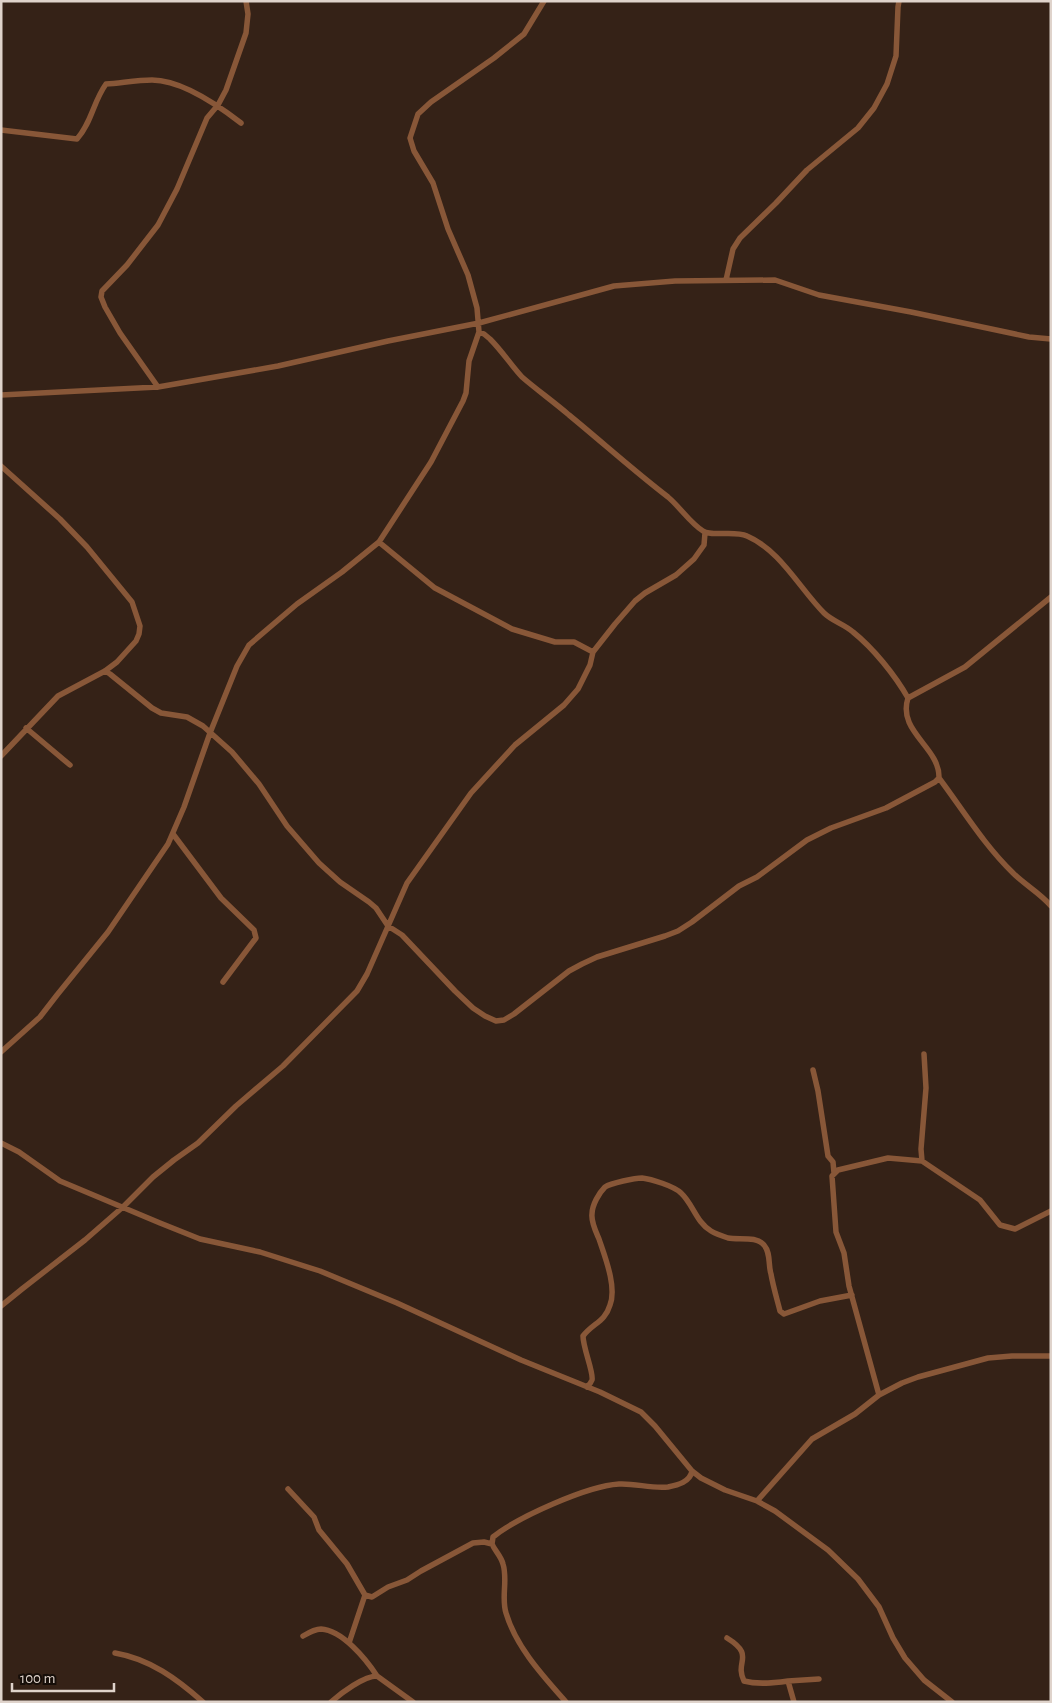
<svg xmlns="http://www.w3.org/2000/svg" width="1052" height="1703" font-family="'Alegreya Sans',sans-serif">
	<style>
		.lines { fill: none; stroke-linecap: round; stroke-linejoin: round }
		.minor { stroke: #885738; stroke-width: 5.5 }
	</style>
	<rect width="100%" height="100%" fill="#352217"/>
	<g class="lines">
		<!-- minor -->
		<path class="minor" d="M1,130L77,139C92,122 93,102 106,84C121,83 137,80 152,80C181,80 219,106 241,123
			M726,280L733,249L740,238L776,203L807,170L858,128L874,108L887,84L896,56L898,7L899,1
			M479,332L484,334L490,339C502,351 511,365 522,377C537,390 554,402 569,415C602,442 634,471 668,497C680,507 690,523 703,531C712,537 734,530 747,536C780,550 800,589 824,613C832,621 844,624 853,632C873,648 895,675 908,698
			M158,387L120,333L105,307L101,297L102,291L127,265L158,225L177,189L207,118L218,105L226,90L246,33L248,14L246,1
			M1,395L158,387L278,366L388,341L479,323L614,286L675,281L775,280L819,295L911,312L1029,337L1051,339
			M1,466L60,519L87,547L132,602L140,626L139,634L136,641L117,662L105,671L58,696L1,756
			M379,542L435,588L512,629L555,642H574L593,652
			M105,671L110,674L152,708L161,713L187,717L203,726L232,752L259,784L287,826L319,863L340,882L369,902L376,908L388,926L402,935L455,991L473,1008L485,1016L496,1021L504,1020L514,1014L569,971L582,964L597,957L665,936L678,931L692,922L739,886L757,877L807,840L831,828L886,808L935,782L939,778C940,747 897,732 908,698L965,667L1051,597
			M26,728L70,765
			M939,778C963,810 984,845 1013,873C1025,885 1040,893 1051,906
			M173,834L221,898L254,930L256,938L223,982
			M1,1052L40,1017L57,995L108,932L168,844L184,807L210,733L237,666L249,645L297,604L342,572L379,542L431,462L463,401L466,393L469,361L479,332L477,308L468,275L448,229L433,183L414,151L410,138L418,114L431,102L494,58L524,34L544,1
			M813,1070L818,1091L828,1156L833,1162L834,1173
			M1,1143L19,1152L60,1181L160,1223L200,1239L260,1252L320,1271L397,1303L521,1360L600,1392L641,1412L655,1426L692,1471L701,1478L725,1490L757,1501L775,1511L828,1550L858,1579L879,1607L893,1638L905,1658L924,1680L952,1702
			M922,1161L921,1149L926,1088L924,1054
			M1,1306L22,1289L85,1240L124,1206L153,1177L174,1160L198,1143L236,1106L283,1066L357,991L367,974L407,883L471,793L515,745L564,705L578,689L590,665L593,652L615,624L635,601L645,593L676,575L694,559L704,545L705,533
			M587,1387C589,1385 591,1383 592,1380C594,1373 583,1348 583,1336C593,1323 605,1322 610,1305C617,1287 605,1257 599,1239C596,1232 591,1222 592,1214C592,1205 599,1193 605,1187C611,1183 635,1178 642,1178C651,1179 674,1186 681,1193C693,1204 696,1222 711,1231C716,1234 722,1236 728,1238C739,1240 757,1236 764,1245C771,1253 768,1265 771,1274C773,1286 777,1299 780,1311L784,1314L820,1301L852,1295
			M879,1395L849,1286L844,1253L836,1232L832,1176L838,1170L888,1158L922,1161L980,1200L1000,1225L1015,1229L1051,1211
			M288,1489L314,1517L319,1530L347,1564L365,1595L372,1597L388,1587L407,1580L421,1571L473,1543L484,1542L492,1544
			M757,1501L812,1439L855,1414L879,1395L902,1383L918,1377L988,1358L1012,1356H1051
			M303,1636C308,1633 315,1629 321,1629C342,1630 366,1659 377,1676
			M727,1638C756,1656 734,1661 744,1681C758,1685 774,1683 788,1681L794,1702
			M349,1643L365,1595
			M115,1653C150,1659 177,1679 203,1702
			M788,1681L819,1679
			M331,1702C341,1693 364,1676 377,1676L413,1702
			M566,1702C543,1676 516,1647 506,1613C501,1597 508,1580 503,1564C501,1556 495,1551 492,1544L493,1537C518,1517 587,1486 619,1484C635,1483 652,1489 668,1487C678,1485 690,1482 692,1471"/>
	</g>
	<!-- border -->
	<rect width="1052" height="1703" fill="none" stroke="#dfd3cb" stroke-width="5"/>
	<!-- scale -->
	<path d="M12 1683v8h102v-8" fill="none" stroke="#dfd3cb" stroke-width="2.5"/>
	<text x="20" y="1683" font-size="15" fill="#dfd3cb" stroke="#160e09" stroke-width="4" paint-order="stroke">100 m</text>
</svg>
